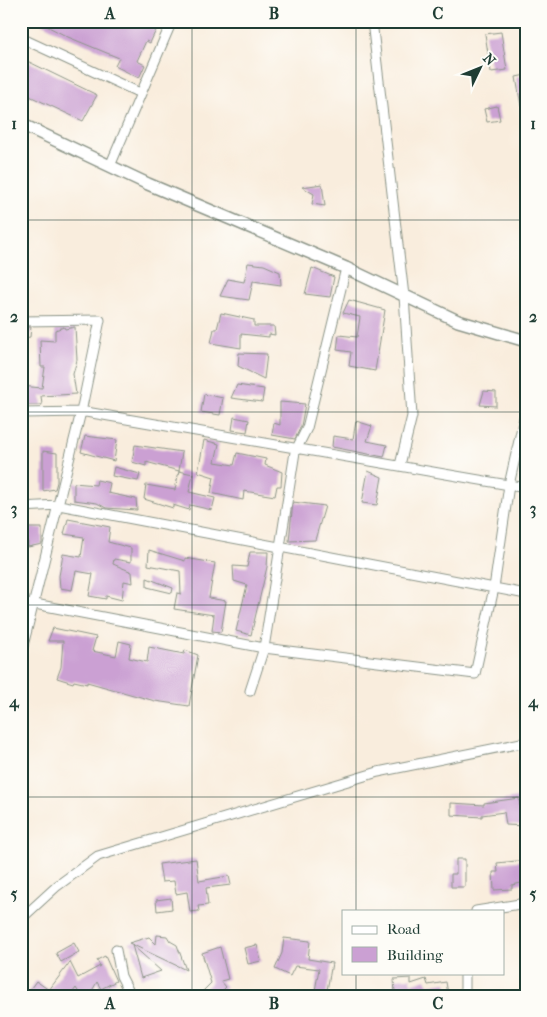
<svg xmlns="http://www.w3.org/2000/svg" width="547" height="1017" font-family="'IM FELL French Canon',serif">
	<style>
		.building { fill: #cba0d3 }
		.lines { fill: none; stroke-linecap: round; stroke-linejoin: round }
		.minor-casing { stroke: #8c9588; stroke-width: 11 }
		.tertiary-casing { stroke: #8c9588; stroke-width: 14 }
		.minor { stroke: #fff; stroke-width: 9 }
		.tertiary { stroke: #fff; stroke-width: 11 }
		.grid { fill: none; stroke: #1f3d34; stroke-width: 1; stroke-opacity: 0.55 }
		.neatline { fill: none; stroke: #1f3d34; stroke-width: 2 }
		.grid-label { font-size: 16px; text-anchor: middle; font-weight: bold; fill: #1f3d34 }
	</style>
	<rect width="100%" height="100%" fill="#fdfcf7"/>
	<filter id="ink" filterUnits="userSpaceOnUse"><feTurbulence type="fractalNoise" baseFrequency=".02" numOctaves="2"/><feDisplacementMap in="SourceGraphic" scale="10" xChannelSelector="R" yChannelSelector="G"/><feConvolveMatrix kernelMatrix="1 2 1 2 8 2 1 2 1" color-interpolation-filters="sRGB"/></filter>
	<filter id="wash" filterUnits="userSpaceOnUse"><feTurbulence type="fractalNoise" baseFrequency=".0096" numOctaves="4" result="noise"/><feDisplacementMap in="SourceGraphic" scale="20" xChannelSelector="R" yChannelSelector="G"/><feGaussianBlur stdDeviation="1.12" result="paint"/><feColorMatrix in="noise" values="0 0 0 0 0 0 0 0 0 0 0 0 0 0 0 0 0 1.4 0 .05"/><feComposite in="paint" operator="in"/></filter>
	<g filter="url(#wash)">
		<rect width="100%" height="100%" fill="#f9eddd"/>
		<g id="blocks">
			<!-- building -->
			<path class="building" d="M37,21H108L120,28L123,21H139L156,30L150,43L146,41L137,61L145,65L139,78L115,66L119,58L68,37Z
				M501,32L507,70L491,72L485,34Z
				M21,58L97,95L83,121L21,92Z
				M526,75V105L521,106L516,77Z
				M497,106L500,120L487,122L484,109Z
				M322,184L325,206L312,204L314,194L302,187Z
				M248,263L264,265L280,272L281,285L253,281L249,300L220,296L228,279L244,282Z
				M312,268L334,277L330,297L305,294Z
				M349,300L385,310L375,371L349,366L351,352L337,350L339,335L357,337L360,317L343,313Z
				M221,313L254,320V326H274L275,335L269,334V337L241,334V348L211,343L214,329H217Z
				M21,327H31L30,337L21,339Z
				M64,327L65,329L75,327L77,360L73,374L76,394L41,396L42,405H21V386L42,388L45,367H41L40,340L55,341V330Z
				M239,353L267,354L264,379L238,366Z
				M237,385L264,389L262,402L231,398Z
				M484,391L496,392V406L480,405Z
				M204,394L223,398L220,415L201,412Z
				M280,402L305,404L301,426L295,439L272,435L274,423L280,425Z
				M234,417L249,420L247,432L232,430Z
				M356,421L372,426L367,441L387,445L384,457L332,447L333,436L353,439Z
				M85,436L117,440L114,461L81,452Z
				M204,440L219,444L215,462L234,465L237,453L266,459L265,465L282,472L281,486H277L275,496L244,491L243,500L211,493L214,477L198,472Z
				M135,445L182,452L179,471L146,462V466L132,462Z
				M43,451L57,453V482L55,489L43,491Z
				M114,467L140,474L138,481L112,476Z
				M179,471L193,474L189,492L215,498L212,510L190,505L189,510L173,505V508L144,499L146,485L175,490Z
				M368,471L382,477L377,505L362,503Z
				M97,480L110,483L108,493L136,499L137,510L106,508L97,503L74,500V483L96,485Z
				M293,502L325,506L315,540L289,541Z
				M68,519L110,527L108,542L131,548V562L114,559L113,564L132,572L133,583L124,581L122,600L106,596V599L89,596L93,574L76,571L72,590L60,588L59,576L63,554L81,557L84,537L64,534Z
				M27,528H42V544L28,547Z
				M149,550L185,561V558L215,563L209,598L226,601L221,632L212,631L214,615L174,609L177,593L181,594L180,571L148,565Z
				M250,552H268L267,567L251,635L236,631L247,585L234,581L233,566L247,567Z
				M147,578L173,588L172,593L147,587Z
				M53,628L96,637L92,651L116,656L119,641L131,644L129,658L147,662L149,647L184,654L185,650L198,655L189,706L155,701L87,682V684L74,681L73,683L57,678L61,667L63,641H48Z
				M519,798L520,807H526V826L506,825L504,812L482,815V817L451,815V803L484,805V803Z
				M196,859L199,881L229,876L231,885L206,888L208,905L198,906L199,911L190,912L187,892L176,894L174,881L162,882L159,864Z
				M456,859H465V887H451V874H456Z
				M526,860V882L512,885V889L494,890L493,872H498L497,863Z
				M171,898L172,909L157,911L156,900Z
				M157,935L167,936L170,941L177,945L186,970L129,943L149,937L156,944Z
				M284,938L310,941L308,959L332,963L326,996H314L319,969L295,966L290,976L275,969L282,953Z
				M74,943L79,952L61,962L56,953Z
				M132,945L161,971L141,978Z
				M257,945L261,961L248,964L244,948Z
				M220,947L228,979L221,981L226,987L223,990L228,996H198L211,983L202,953Z
				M105,956L116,981L101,989L97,982L89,996H81L76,988L70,996H25L36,981L49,990L70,962L78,978L100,966L97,960Z
				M411,978V984L426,979L428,985L446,982L448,994L402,996L400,993H395L394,979Z"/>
		</g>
	</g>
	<g filter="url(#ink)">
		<use href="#blocks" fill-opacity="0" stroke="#8c9588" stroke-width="1"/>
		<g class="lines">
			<!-- minor casing -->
			<g class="minor-casing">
				<path id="minor" d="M372,21L404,296L412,416L400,465
					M21,38L140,93
					M110,166L172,21
					M21,321L100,320L81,412L21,654
					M21,413L86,412L526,488
					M21,507L59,505L526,594
					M21,605L35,604L264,648L475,674L494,588L509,485L526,409
					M250,691L264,648L295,452L307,428L346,268
					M476,911L526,903
					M21,919L57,886L98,856L378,772L526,742
					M116,950L121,976L131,996
					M465,996V973"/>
			</g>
			<!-- tertiary casing -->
			<g class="tertiary-casing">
				<path id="tertiary" d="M21,124L148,184L346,268L458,321L526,341"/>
			</g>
			<!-- minor -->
			<use href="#minor" class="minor"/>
			<!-- tertiary -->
			<use href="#tertiary" class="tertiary"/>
		</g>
	</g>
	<!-- grid -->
	<path class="grid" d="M192,21V996M356,21V911M21,220H526M21,412H526M21,605H526M21,797H526M356,973V996"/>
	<!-- margin -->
	<rect width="547" height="1017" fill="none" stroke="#fdfcf7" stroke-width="55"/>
	<!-- legend -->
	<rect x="342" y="910" width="162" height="65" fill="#fdfcf7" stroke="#a4b0a9"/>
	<rect x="352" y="926" width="25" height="8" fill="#ffffff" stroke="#a4b0a9"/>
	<text x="387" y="934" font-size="15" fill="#1f3d34">Road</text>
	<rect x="352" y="947" width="25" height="15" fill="#cba0d3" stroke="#a4b0a9"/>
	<text x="387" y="960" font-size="15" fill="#1f3d34">Building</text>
	<!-- north arrow -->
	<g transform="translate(480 68) rotate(47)" stroke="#fdfcf7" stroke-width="4" paint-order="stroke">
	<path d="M0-4L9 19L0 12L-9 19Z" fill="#1f3d34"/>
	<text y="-8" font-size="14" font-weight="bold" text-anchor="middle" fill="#1f3d34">N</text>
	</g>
	<rect x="28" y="28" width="492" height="962" class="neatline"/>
	<g class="grid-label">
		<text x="110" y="19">A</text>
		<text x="274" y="19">B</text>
		<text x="438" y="19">C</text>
		<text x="14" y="129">1</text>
		<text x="533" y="129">1</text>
		<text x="14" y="322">2</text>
		<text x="533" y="322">2</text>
		<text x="14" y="514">3</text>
		<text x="533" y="514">3</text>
		<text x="14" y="707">4</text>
		<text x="533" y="707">4</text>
		<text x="14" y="899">5</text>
		<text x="533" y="899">5</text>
		<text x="110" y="1009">A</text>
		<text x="274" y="1009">B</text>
		<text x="438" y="1009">C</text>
	</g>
</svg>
